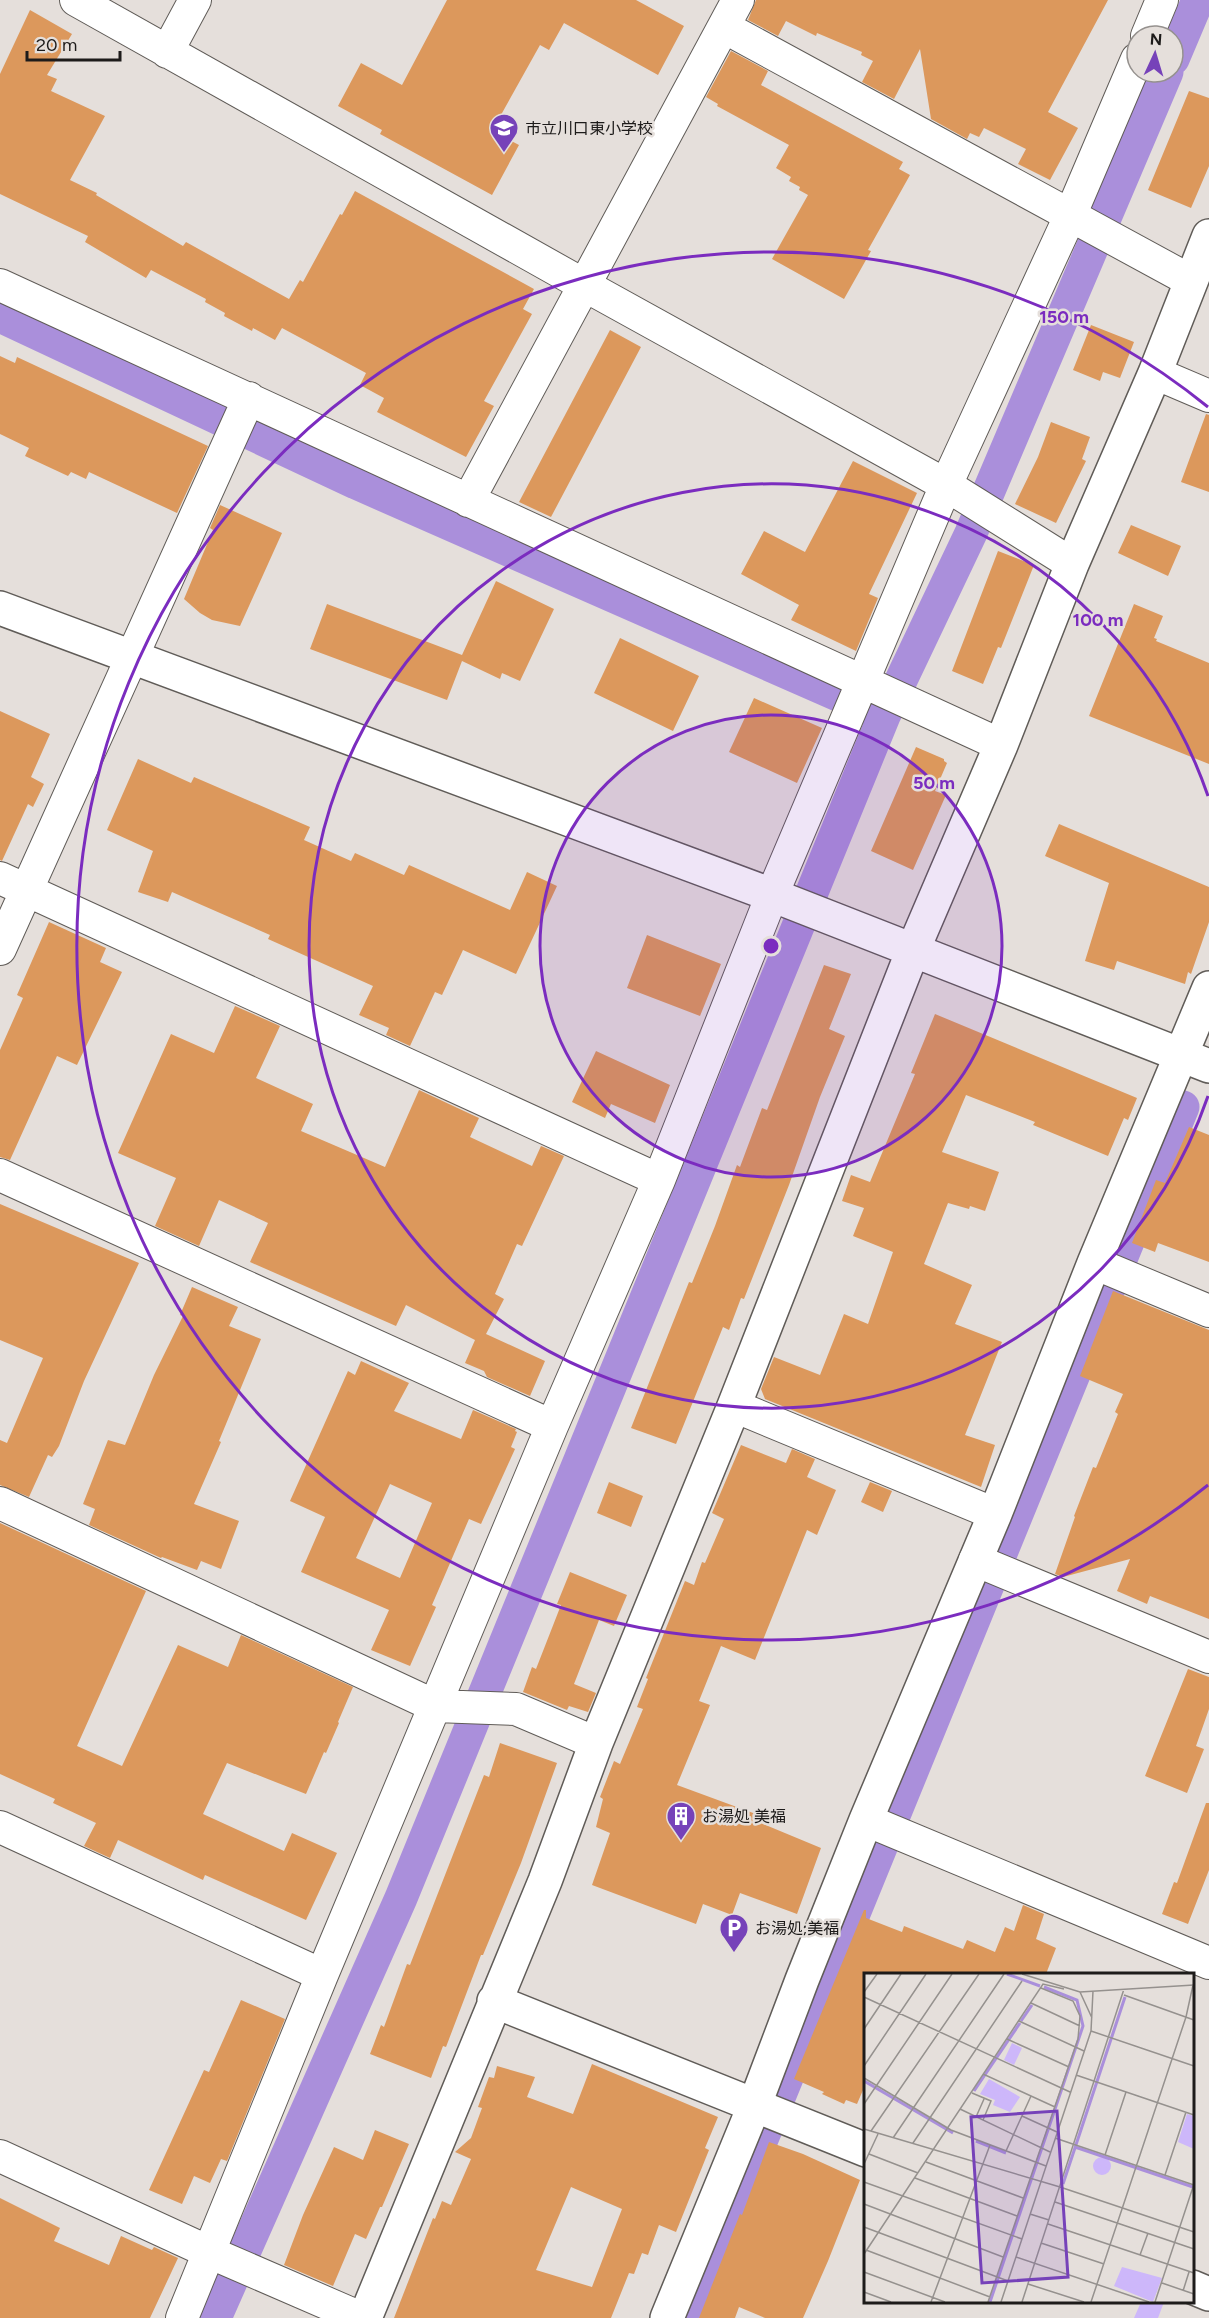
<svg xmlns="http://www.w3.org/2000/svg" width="1209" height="2318" font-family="Figtree,'Noto Sans JP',sans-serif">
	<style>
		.green { fill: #cdb7fa }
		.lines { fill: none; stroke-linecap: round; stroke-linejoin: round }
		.canal { stroke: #aa8fdb; stroke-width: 33 }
		.building { fill: #dc985c; fill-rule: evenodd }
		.street-casing { stroke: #605c58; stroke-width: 34 }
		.secondary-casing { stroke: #605c58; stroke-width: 36 }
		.street { stroke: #fff; stroke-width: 32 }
		.secondary { stroke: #fff; stroke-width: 33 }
		.ring { fill: none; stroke: #7b2cbf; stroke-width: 3 }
		.labels { text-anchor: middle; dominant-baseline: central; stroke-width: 5; stroke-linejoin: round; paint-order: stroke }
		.poi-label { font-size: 16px; fill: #1d1b1a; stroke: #e5dfdb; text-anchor: start }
		.inset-river { fill: none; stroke: #aa8fdb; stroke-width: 3 }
		.inset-road { fill: none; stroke: #95918e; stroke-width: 1.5 }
		.view { fill: #7642b9; fill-opacity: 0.15; stroke: #7642b9; stroke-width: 3 }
		.inset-edge { fill: none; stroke: #1d1b1a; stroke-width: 3 }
		.centre { fill: #7b2cbf; stroke: #e5dfdb; stroke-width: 3 }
		.ring-label { font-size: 18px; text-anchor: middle; font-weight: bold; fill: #7b2cbf; stroke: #e5dfdb; stroke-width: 5; stroke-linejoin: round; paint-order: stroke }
	</style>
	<rect width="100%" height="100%" fill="#e5dfdb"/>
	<!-- green -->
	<path class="green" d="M1141,2302H1164L1158,2318H1134Z"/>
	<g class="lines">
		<!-- canal -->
		<path class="canal" d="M1173,59L1198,0
			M0,316L356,483L881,714
			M215,2318L401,1898L884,716L971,533L1167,72
			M689,2318L1183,1107"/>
	</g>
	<!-- building -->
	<path class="building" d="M447,0H636L684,26L658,75L564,23L549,50L540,45L492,131L519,145L492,195L380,134L382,130L338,106L361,63L402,85Z
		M756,0H1108L1048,112L1078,128L1050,180L1018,164L1026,149L984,128L979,137L970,133L967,139L931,119L920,49L894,99L862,82L873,61L861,55L862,52L817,33L816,36L786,21L778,36L748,20Z
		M30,10L72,34L47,75L57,79L51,91L105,116L70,180L97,193L96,195L183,246L186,242L289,299L300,280L303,282L340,214L342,215L355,191L534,289L523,309L532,314L484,401L494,406L466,457L377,412L384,398L360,385L366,373L282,328L275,340L253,328L252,331L224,316L225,313L205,302L206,299L151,270L146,278L85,242L88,236L0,194V74Z
		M731,51L768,71L761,85L903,162L899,169L910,175L868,250L871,251L844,299L772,259L808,195L799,190L800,187L789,181L791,177L776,168L789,145L717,106L718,104L706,97Z
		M1189,91L1209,98V166L1191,208L1148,190Z
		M1091,325L1134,342L1120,378L1103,372L1100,381L1073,370Z
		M610,330L641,347L551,517L519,502Z
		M0,356L15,363L17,357L208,446L177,513L89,472L86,479L71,472L68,476L25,456L29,448L0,434Z
		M1206,414L1209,415V492L1181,482Z
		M1051,422L1090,437L1082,459L1086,461L1056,523L1015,504L1038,457Z
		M853,461L917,493L869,594L878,598L856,651L791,620L799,605L741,574L764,531L805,552Z
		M220,505L282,533L240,626L212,620L200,613L184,599L213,530L210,528Z
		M1131,525L1181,546L1168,576L1118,553Z
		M998,551L1034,565L1001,648L998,647L983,684L952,671Z
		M496,581L554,609L520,681L502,673L500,679L462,661L447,700L310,649L327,604L462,655Z
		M1134,604L1163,616L1154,638L1157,639L1156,641L1209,663V764L1089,716Z
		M620,638L699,676L673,731L594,693Z
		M754,698L822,728L797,783L729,752Z
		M0,711L50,734L31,777L44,784L33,807L28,804L2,861L0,860Z
		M916,747L944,759V761L947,763L935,791L946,795L913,870L871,851Z
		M138,759L191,783L194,777L310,827L304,840L351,861L355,853L404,875L409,865L510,910L527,872L557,886L516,974L463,950L442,995L435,992L410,1046L386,1035L389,1028L359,1015L373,986L268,939L270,935L172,892L168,902L138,892L153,851L107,830Z
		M1059,824L1209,887V922L1191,974L1188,972L1185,984L1117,961L1114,970L1085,961L1109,883L1045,856Z
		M49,922L106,948L100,962L122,972L77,1065L57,1056L10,1160L0,1157V1050L23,998L17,995Z
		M647,935L721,964L700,1016L627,988Z
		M824,965L851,974L829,1029L845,1036L820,1097L789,1185L744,1299L741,1298L729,1330L723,1327L676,1444L631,1428L689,1282L692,1283L715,1226L737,1165L740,1167L762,1108L767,1110Z
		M235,1006L280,1026L256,1078L313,1104L301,1131L385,1167L419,1090L479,1118L470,1137L532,1166L541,1146L564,1156L522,1246L517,1244L495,1294L504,1299L486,1334L545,1361L530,1396L487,1377L484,1371L465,1363L475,1340L406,1305L396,1326L250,1262L268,1223L219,1200L199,1246L155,1226L176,1178L118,1153L171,1034L214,1053Z
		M935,1014L1137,1098L1128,1120L1124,1118L1108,1156L1033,1125L1035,1122L966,1095L942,1152L999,1172L985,1211L970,1206L969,1209L948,1203L924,1264L972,1285L955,1324L1002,1342L965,1435L995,1445L981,1487L765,1399L761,1389L774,1357L820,1375L844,1314L868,1324L893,1252L853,1236L864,1208L842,1201L851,1175L870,1182L915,1074L911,1073Z
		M596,1051L670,1085L655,1123L611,1104L605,1118L572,1102Z
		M1189,1127L1209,1135V1262L1158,1243L1155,1252L1132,1243L1156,1180L1165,1183Z
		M0,1204L139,1263L84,1381L59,1446L52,1457L48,1455L29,1497L0,1485V1440L7,1443L43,1358L0,1340Z
		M192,1287L238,1307L229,1326L261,1339L219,1441L221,1442L194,1504L239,1521L221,1569L201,1561L197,1570L162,1557L161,1558L89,1525L95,1509L83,1504L108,1440L125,1445L154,1375L183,1316L180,1315Z
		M1113,1291L1209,1330V1619L1150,1596L1147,1604L1117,1591L1130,1559L1063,1577L1055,1574L1075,1517L1074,1516L1093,1467L1096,1468L1118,1414L1115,1412L1123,1394L1080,1376Z
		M361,1361L409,1383L394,1411L461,1439L473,1410L516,1429L515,1431L517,1432L511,1447L515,1449L481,1524L469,1519L432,1605L436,1607L410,1666L371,1650L389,1610L301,1572L325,1517L290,1501L348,1371L355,1375ZM390,1484L432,1503L400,1578L356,1558Z
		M741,1445L786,1463L792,1449L815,1459L807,1477L836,1490L817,1535L807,1530L755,1660L721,1646L699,1701L710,1705L677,1785L764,1817L761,1823L821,1848L797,1914L740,1893L732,1915L703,1904L696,1924L592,1885L610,1833L596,1827L603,1799L600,1797L614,1761L620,1764L643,1709L637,1707L648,1679L646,1678L685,1581L694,1585L702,1562L705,1563L724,1519L712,1513Z
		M609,1482L643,1496L631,1527L597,1513Z
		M870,1482L892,1491L883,1512L861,1502Z
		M0,1523L146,1591L77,1746L122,1766L178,1645L228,1667L241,1635L353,1687L338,1722L339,1723L326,1753L324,1752L306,1794L227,1763L203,1814L284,1851L292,1833L337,1853L306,1920L205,1875L203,1880L118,1840L110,1858L84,1846L96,1823L53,1803L55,1799L0,1774Z
		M570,1572L627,1595L614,1626L599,1620L574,1684L596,1693L588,1712L569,1706L567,1710L523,1692L532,1667L536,1669L561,1605L557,1604Z
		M1188,1669L1209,1677V1709L1196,1746L1204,1749L1187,1793L1145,1776Z
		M500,1743L557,1763L521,1863L483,1955H481L446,2047L443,2046L431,2078L370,2054L381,2025L384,2027L407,1964L410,1965L484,1775L489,1777Z
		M1206,1803H1209V1870L1188,1924L1162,1914L1174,1882L1177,1883Z
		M1023,1905L1044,1914L1036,1939L1056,1948L1046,1974H866V2083L857,2104L846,2100L844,2104L822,2094L824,2092L794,2079L864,1910H866V1918L902,1932L904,1926L963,1949L967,1940L995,1952L1005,1927L1014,1931Z
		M241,2000L285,2019L227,2161L221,2159L210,2183L194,2176L182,2204L149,2190L204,2070L209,2072Z
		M592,2064L718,2117L705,2148L709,2150L676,2232L659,2225L648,2255L642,2253L634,2274L629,2273L611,2318H394L433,2218L435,2219L442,2201L451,2205L471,2159L455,2152L471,2138L482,2108L478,2107L489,2077L494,2078L497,2066L535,2077L527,2097L573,2114ZM571,2187L622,2209L592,2287L536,2270Z
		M375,2130L409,2144L382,2207H380L366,2239L355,2234L333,2286L284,2265L303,2215L334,2147L363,2160Z
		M769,2142L803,2154L860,2180L828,2261L803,2318H765L739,2307L735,2318H699L740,2214L742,2215Z
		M0,2198L60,2228L54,2241L109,2265L121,2236L152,2250L154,2247L178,2258L150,2318H0Z"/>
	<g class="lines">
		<!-- street casing -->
		<g class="street-casing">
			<path id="street" d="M76,0L584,285L946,485L1072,564
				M724,27L1191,281
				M1147,36L1162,0
				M167,52L195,0
				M0,285L1001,745
				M1155,373L1209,396
				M468,501L738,0
				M0,878L659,1180
				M0,949L249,398
				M0,1175L552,1426
				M1094,1263L1209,1311
				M734,1406L995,1514
				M0,1503L435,1706L516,1709L596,1743
				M975,1560L1209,1657
				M866,1820L1209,1963
				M0,1827L322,1975
				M0,2156L211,2253L361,2318
				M182,2318L322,1975L552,1426L659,1180L772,895L946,485L1070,216L1137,59"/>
		</g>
		<!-- secondary casing -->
		<g class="secondary-casing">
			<path id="secondary" d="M0,608L772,895L1209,1066
				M494,2001L866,2150
				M1192,2287L1209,2294
				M365,2318L545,1881L596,1743L734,1406L913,950L1001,745L1072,564L1155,373L1209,236
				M667,2318L755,2104L802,1980L866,1820L995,1514L1094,1263L1209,988"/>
		</g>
		<!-- street -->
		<use href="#street" class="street"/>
		<!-- secondary -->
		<use href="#secondary" class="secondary"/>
	</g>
	<!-- distance rings -->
	<circle cx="771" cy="946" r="231" fill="#7b2cbf" fill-opacity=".12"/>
	<g class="ring">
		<circle cx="771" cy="946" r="231"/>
		<path d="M1208 1096A462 462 0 1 1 1208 796"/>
		<path d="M1208 1485A694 694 0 1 1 1208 407"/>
	</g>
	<!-- icons -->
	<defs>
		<g id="school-pin" transform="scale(1.5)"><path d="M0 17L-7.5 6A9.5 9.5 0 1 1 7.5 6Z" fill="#7642b9" stroke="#e5dfdb"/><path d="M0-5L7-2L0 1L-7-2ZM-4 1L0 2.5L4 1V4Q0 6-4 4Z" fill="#fff"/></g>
		<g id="building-pin" transform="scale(1.5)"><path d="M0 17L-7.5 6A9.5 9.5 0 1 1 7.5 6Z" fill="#7642b9" stroke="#e5dfdb"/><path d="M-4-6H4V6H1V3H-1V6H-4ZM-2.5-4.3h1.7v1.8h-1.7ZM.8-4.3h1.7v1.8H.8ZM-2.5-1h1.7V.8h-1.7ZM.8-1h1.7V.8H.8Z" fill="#fff"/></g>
		<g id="parking-pin" transform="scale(1.5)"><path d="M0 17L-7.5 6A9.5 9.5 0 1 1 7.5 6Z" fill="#7642b9" stroke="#e5dfdb"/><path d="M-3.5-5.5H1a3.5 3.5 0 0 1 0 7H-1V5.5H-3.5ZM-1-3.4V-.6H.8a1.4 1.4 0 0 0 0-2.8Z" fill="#fff"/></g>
	</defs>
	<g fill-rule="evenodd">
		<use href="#school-pin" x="504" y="128"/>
		<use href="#building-pin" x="681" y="1816"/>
		<use href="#parking-pin" x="734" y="1928"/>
	</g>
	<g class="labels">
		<!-- poi labels -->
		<g class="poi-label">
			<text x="525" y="128">市立川口東小学校</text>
			<text x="702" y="1816">お湯処 美福</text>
			<text x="755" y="1928">お湯処;美福</text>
		</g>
	</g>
	<!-- overview -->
	<g transform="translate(864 1973)">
		<rect width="330" height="330" fill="#e5dfdb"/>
		<path d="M148,70L158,75L150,92L140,87ZM125,106L156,124L146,139L129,132L131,127L116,121ZM323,141L330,143V176L314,169ZM229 193a9 9 0 1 1 18 0a9 9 0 1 1-18 0ZM258,294L298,305L289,329L250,313Z" fill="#cdb7fa"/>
		<path class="inset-river" d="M143,1L176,13M157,48L168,32M0,108L89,160M110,118L156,50M112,168L142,180M211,174L329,214M199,211L261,24M126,329L219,53L213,27L180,14"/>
		<path class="inset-road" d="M158,1L216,19L330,12M0,19L13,1M216,19L228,45M260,22L330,47M0,24L206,119M167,30L216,53M155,48L220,78M0,56L37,1M227,58L330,93M143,66L205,94M0,93L62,1M119,101L191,134M212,102L330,142M0,105L87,157L182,193M108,120L127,128L119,147M0,131L88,1M96,136L186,179M158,143L193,159M112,144L120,126M0,156L196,214L330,259M7,158L115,1M29,165L140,1M191,165L330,212M49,170L158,8M142,178L167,123M5,181L54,200M241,182L262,119M62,189L159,225M0,191L14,161M301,202L322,139M51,205L153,243M0,209L158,266M191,229L330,276M0,231L139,284M166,241L185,247M184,251L330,300M0,254L144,308M177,270L240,291M2,277L126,324M0,281L179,11L200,16M276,282L284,260M152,284L285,329M0,299L81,329M298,310L330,321M164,311L220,329M319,318L325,299M0,319L27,329M67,329L126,172M124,329L214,66L216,43L209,28L177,15M137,329L227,58L229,18M158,329L260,16M227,329L322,44L329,12M291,329L330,211"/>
		<path class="view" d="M193,138L204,304L118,310L107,144Z"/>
		<rect width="330" height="330" class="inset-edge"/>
	</g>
	<circle cx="771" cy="946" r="9" class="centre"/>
	<g class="ring-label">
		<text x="1064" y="323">150 m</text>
		<text x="1098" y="626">100 m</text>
		<text x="934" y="789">50 m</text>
	</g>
	<!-- north arrow -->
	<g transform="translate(1155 54) rotate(4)"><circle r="28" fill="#e5dfdb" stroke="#95918e" stroke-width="1.5"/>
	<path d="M0-4.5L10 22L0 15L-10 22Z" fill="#7642b9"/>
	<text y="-9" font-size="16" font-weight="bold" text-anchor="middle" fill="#1d1b1a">N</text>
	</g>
	<!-- scale -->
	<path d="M27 51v9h93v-9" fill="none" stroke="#1d1b1a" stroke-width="3"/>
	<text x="36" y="51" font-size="18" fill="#1d1b1a" stroke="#e5dfdb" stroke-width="4.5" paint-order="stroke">20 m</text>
</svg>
